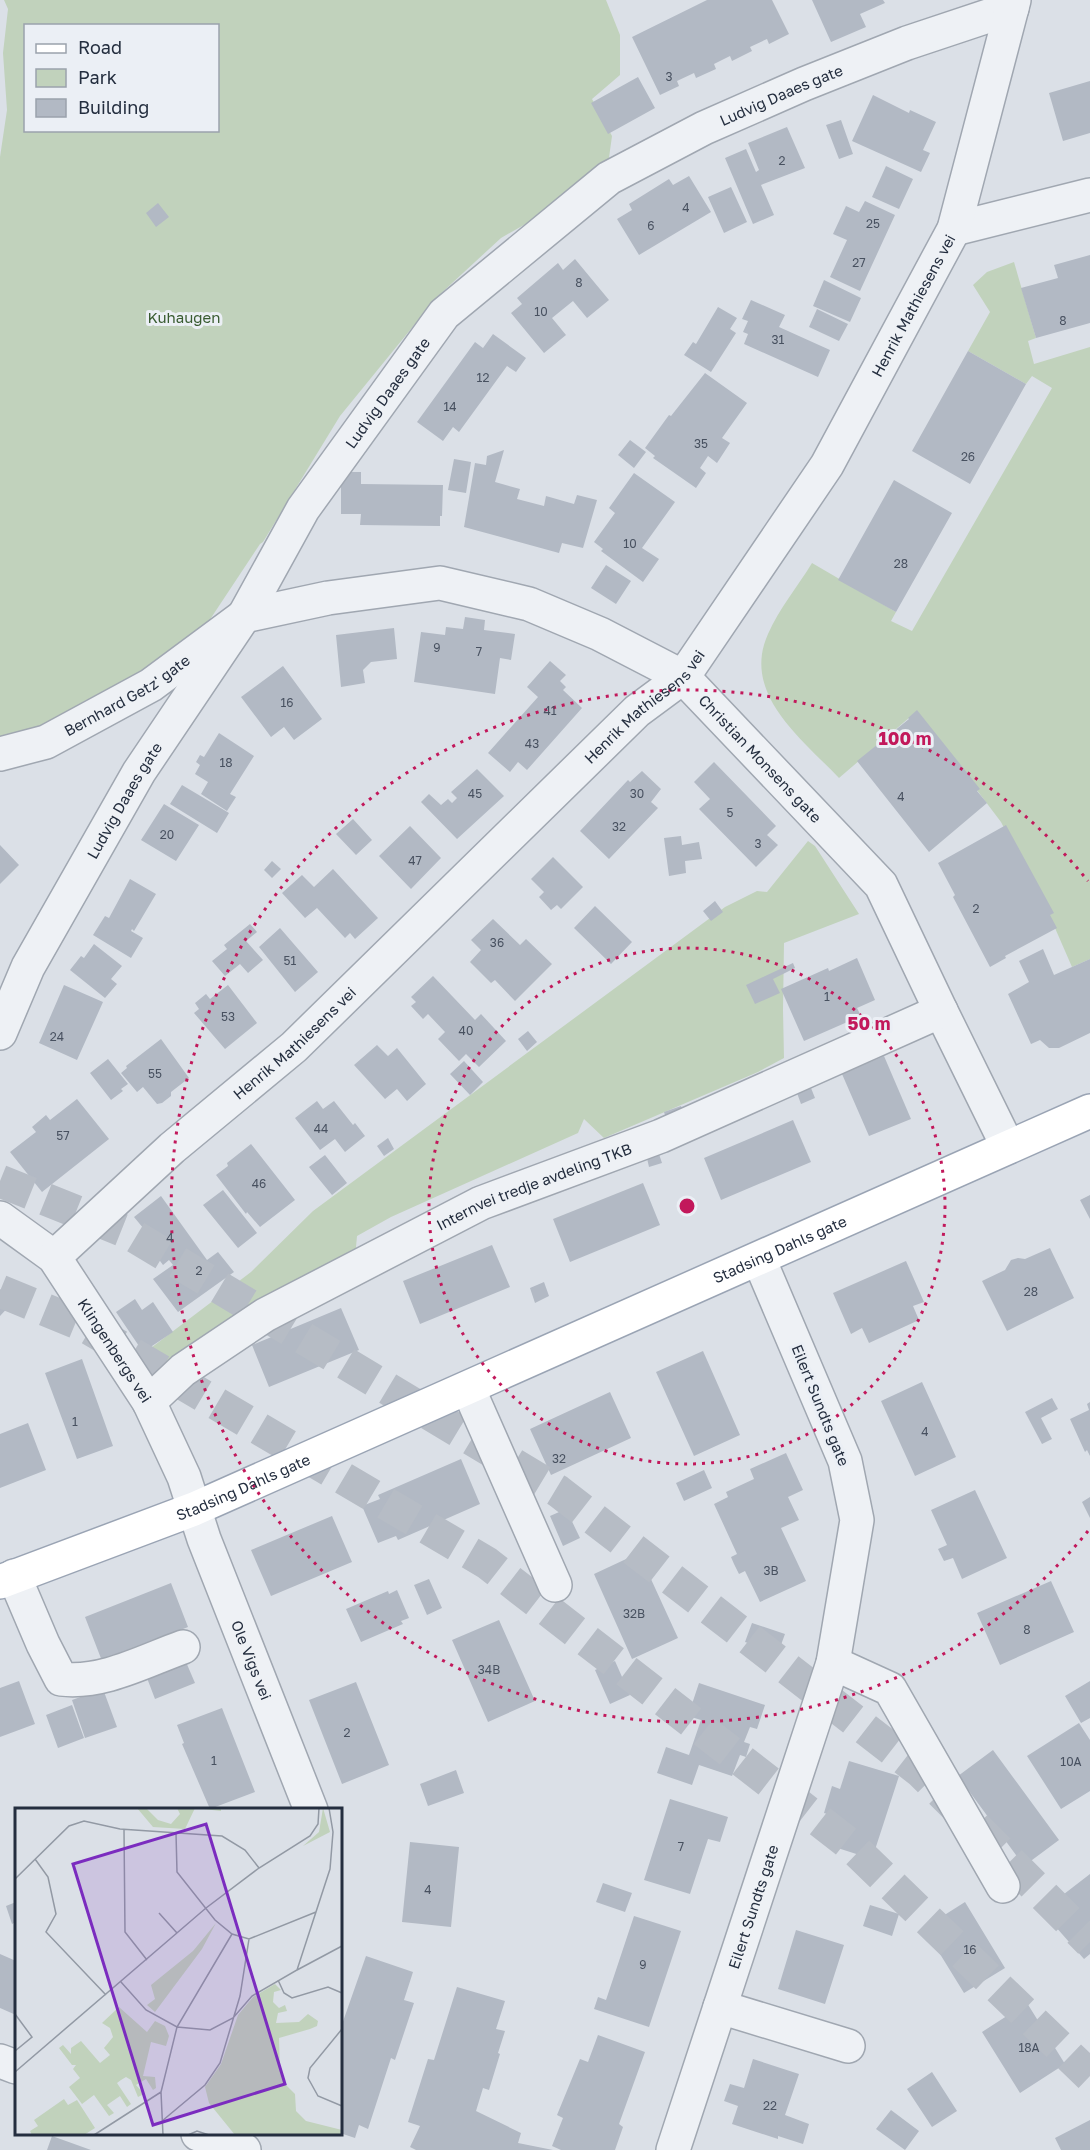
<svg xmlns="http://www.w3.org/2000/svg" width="1090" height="2150" font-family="'Golos Text',sans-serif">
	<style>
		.green { fill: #c1d2bc; fill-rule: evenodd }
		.building { fill: #b2b9c4 }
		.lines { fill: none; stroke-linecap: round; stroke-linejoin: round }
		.highway-tunnel { stroke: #b6bcc5; stroke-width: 33; stroke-dasharray: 33 16; stroke-linecap: butt }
		.minor-casing { stroke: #a0a7b1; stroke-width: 36 }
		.major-casing { stroke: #9aa4b4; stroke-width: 36 }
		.minor { stroke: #eef1f5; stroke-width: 33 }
		.major { stroke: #fff; stroke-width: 33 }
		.ring { fill: none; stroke: #c2185b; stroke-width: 3; stroke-dasharray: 3 6 }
		.labels { text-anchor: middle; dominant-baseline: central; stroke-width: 6; stroke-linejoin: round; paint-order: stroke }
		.number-label { font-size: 12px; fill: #485160 }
		.street-label { font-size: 15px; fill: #242e3f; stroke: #ebeff5 }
		.park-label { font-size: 15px; fill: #385b30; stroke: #ebeff5 }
		.inset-road { fill: none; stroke: #9299a4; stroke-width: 1.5 }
		.view { fill: #7b2cbf; fill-opacity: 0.15; stroke: #7b2cbf; stroke-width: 3 }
		.inset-edge { fill: none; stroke: #242e3f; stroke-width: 3 }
		.centre { fill: #c2185b; stroke: #ebeff5; stroke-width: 3 }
		.ring-label { font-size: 18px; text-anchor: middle; font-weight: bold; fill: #c2185b; stroke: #ebeff5; stroke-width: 6; stroke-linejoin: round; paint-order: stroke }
	</style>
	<rect width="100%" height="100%" fill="#dbe0e7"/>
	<!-- green -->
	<path class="green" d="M4,0H606L620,35V75L592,99L612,136L608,165L536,218L501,238L437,297L340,416L263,542L260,544L209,621L204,624L198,634L118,688L86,700L42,729L0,738V157L7,110L3,53L8,9ZM26,26H218V130H26Z
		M1014,262L1036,338L1028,341L1034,364L1090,347V959L1072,967L1055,928L1001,822L917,711L839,778C802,739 741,694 768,634C779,609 798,586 812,563L896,612L891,621L912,631L1052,388L1032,376L1026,384L968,351L990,312L973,285L987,272Z
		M808,841L815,846L859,914L784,943L783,1010L784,1058L758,1072L604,1138L584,1119L578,1133L391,1217L357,1236L355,1258L162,1382L150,1376L139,1357L251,1272L313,1211L725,907L757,891L767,892Z"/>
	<!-- building -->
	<path class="building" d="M707,0H772L789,34L769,44L767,39L750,47L752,51L732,61L730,56L714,64L716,69L696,78L694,73L677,81L679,86L660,95L632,37Z
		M812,0H883L885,3L860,14L866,27L831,42Z
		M638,77L655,108L608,134L591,103Z
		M1090,81V133L1063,141L1049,93Z
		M873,95L909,113L910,110L936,122L923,150L930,153L921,172L852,141Z
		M841,120L853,154L839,159L826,125Z
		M787,127L805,168L761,185L774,215L753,224L725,158L746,149L756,172L759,170L748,143Z
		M886,166L913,179L899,209L872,197Z
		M689,176L711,212L639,255L617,219L632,210L629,204L669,179L673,185Z
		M731,187L747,222L724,233L708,197Z
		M865,201L895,215L860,291L830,277L847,240L833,234L846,206L859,212Z
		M158,203L169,217L156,227L146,213Z
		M1090,255V323L1036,338L1021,288L1058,278L1054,265Z
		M575,259L609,300L587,318L573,301L552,318L566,335L544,353L511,313L522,304L517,298L558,263L563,270Z
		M824,280L861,298L850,322L813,306Z
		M751,300L785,315L779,327L830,350L818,377L744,344L748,334L743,332L748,321L742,319Z
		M718,307L737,318L730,329L736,333L711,372L684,355L693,342L696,344Z
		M817,309L848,324L839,341L809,327Z
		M493,334L526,358L516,372L507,366L459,432L453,427L443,441L417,422L475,342L483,348Z
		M968,351L1026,384L970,484L912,451Z
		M705,373L747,403L722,438L730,443L717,463L708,456L700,468L706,473L696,488L653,458L655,456L645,448L669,415L671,416Z
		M630,440L646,452L634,468L618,455Z
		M504,450L495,482L520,489L517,499L544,506L546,496L574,504L577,495L597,500L583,548L562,543L559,553L464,527L475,463L486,465L487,456Z
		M454,459L471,462L466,493L448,490Z
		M351,472H361V484L443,485L442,516H440V526L360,525L361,514H341V484Z
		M634,473L675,502L642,548L659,559L643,582L601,551L603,549L594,542L615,513L609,508Z
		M894,480L952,513L896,612L838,580Z
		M606,565L631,581L616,604L591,588Z
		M465,617L485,620L484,630L515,634L511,660L500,658L495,694L414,682L421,632L445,635L446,627L463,629Z
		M394,628L397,659L371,662L363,670L365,683L341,687L336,635Z
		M550,661L566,675L560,681L566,687L563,690L582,708L527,770L518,762L510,772L488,753L538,697L527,687Z
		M283,666L322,719L294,740L284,727L271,737L241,697Z
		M917,710L980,789L977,791L987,803L929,852L857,761L909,719L908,718Z
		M219,733L254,756L230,794L236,797L227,811L201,794L208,782L195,774L200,765L196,762L200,755L204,757Z
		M714,762L776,826L767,835L778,845L756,867L699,809L710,799L694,782Z
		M477,769L504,796L457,839L421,802L429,794L441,805L448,799L452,803L457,798L451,792Z
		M642,771L661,789L651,802L658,808L609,859L580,831L628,780L630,782Z
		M182,785L229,813L217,833L170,804Z
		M164,804L199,825L176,861L141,840Z
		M353,819L372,840L356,855L336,834Z
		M1006,825L1054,913L1050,915L1057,928L1005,956L1006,958L990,967L953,897L955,895L938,863Z
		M410,826L441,858L411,889L379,856Z
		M681,836L682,845L699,842L702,859L685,861L686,873L669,876L664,838Z
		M0,845L19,865L0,884Z
		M553,857L583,887L561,909L557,905L551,910L539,897L544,892L531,879Z
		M272,861L281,869L272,878L264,870Z
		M333,869L378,918L355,939L350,933L345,938L317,908L305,918L282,893L302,875L314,887Z
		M130,879L156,894L134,931L132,929L131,931L143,938L131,958L93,935L105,916L109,918Z
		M715,901L723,912L711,921L703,911Z
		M595,906L632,942L611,964L574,928Z
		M493,919L520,945L526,939L552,964L515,1001L495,980L491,983L470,962L481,950L471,940Z
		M250,924L257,932L246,941L263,960L248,973L240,964L225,976L212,961L227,949L224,945Z
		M280,928L318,972L295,992L259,947Z
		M94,944L122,966L111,979L117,984L105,998L70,970L81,956L84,958Z
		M1043,949L1054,975L1090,959V1033L1059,1048H1049L1040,1040L1031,1044L1008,994L1029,982L1019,961Z
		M857,958L875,1000L857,1008L861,1016L804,1041L781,989L828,968L829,971Z
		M793,963L795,968L773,979L780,993L755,1004L746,985Z
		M433,976L475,1020L481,1014L506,1041L479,1067L466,1054L459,1061L438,1039L445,1032L428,1014L423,1019L411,1006L416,1002L411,997Z
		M64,985L103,1002L77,1060L39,1043Z
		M228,985L257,1023L225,1049L194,1013L199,1009L195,1003L206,994L210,999Z
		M528,1031L537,1042L527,1051L518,1039Z
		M161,1039L189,1078L171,1092V1096L162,1103L157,1104L143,1087L137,1092L121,1073L127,1068L126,1066Z
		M377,1045L388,1056L397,1048L426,1084L407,1101L397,1089L385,1099L354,1065Z
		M884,1056L911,1119L869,1136L842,1074Z
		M108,1059L128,1084L121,1089L123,1091L111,1100L90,1073Z
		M464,1061L483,1082L470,1095L450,1074Z
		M811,1088L815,1098L801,1104L797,1093Z
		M77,1099L109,1139L42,1192L10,1152L36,1132L32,1127L46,1115L50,1120Z
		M317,1101L323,1109L334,1101L353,1125L355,1123L365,1136L345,1152L335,1139L320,1150L295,1118Z
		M681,1106L684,1115L667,1121L664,1112Z
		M793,1120L811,1162L721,1200L704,1158Z
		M388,1138L394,1149L384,1156L377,1146Z
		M251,1144L295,1200L260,1227L247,1212L246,1214L216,1175L228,1166L227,1163Z
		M658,1151L662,1163L649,1167L646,1154Z
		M325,1155L347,1183L332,1195L309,1167Z
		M643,1183L660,1225L570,1262L553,1219Z
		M223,1190L257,1233L238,1248L203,1205Z
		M1090,1195V1219L1080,1200Z
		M161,1196L207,1260L218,1252L234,1272L178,1312L153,1279L173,1265L169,1260L163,1265L152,1250L158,1246L134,1217Z
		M492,1245L510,1287L420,1324L403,1281Z
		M1050,1248L1074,1298L1007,1331L982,1281L1005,1270L1011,1260L1018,1258L1025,1259Z
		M906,1261L924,1302L913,1306L919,1320L869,1343L862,1328L851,1334L833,1293Z
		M544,1282L549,1296L535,1303L530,1288Z
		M0,1289L14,1301L0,1316Z
		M135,1299L142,1310L153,1302L173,1332L143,1352L116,1312Z
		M341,1308L359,1350L269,1387L252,1345Z
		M703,1351L740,1435L694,1456L656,1372Z
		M82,1359L113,1446L77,1459L45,1373Z
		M922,1382L956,1457L915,1476L881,1401Z
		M610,1392L631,1438L551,1475L530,1429Z
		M1052,1398L1058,1409L1041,1418L1052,1439L1042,1444L1025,1412Z
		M1090,1402V1456L1087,1450L1085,1452L1070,1419L1089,1410L1087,1404Z
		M28,1423L46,1470L0,1488V1434Z
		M786,1453L803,1490L788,1497L799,1520L781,1528L806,1581L760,1602L745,1571L739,1574L734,1564L731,1557L737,1554L714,1504L728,1497L726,1492L754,1479L750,1469Z
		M461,1459L480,1504L398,1540L396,1536L378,1543L362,1506L380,1499L378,1495Z
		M704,1470L712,1488L684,1501L676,1483Z
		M975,1490L1007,1558L962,1579L953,1558L944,1561L938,1549L947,1545L931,1510Z
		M1090,1497V1518L1082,1502Z
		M566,1509L580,1538L563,1546L550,1516Z
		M332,1516L352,1562L271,1596L251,1550Z
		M639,1553L678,1638L632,1659L594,1574Z
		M429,1579L442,1608L427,1615L414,1585Z
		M1051,1581L1074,1632L1000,1665L977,1613Z
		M171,1583L188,1627L102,1661L85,1617Z
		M397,1590L409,1618L401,1621L403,1624L361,1642L346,1609L388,1591L389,1594Z
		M499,1620L535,1701L488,1722L452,1640Z
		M752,1623L785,1634L778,1653L745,1642Z
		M615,1661L630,1695L610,1704L595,1670Z
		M186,1662L195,1683L155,1699L147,1678Z
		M19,1681L35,1724L0,1737V1688Z
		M1090,1681V1718L1081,1723L1065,1696Z
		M356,1682L389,1765L342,1784L309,1700Z
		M699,1683L765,1705L757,1729L750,1727L744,1742L750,1744L746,1757L740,1755L732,1776L699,1765L692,1785L657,1773L666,1747L689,1755L701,1720L688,1716Z
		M103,1689L117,1727L85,1738L72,1700Z
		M72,1705L84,1738L58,1748L46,1715Z
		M222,1708L255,1792L210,1809L182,1744L184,1743L177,1725Z
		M1079,1723L1090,1740V1791L1061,1809L1027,1756Z
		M993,1750L1059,1840L1024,1866L958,1776Z
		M849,1761L899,1776L872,1859L822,1843L831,1815L824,1813L832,1786L840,1789Z
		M456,1770L464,1793L428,1806L420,1784Z
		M670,1799L728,1817L720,1842L708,1839L690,1894L644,1880Z
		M410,1842L459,1847L451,1927L402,1922Z
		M1090,1874V1954L1084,1959L1055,1926L1067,1917L1055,1901Z
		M603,1883L632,1893L625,1912L596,1902Z
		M16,1902V1922L12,1924L6,1906Z
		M965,1902L1005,1968L964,1993L924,1928Z
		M870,1905L899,1914L892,1936L863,1926Z
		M634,1916L681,1931L649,2027L594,2009L598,1997L606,2000Z
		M796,1930L844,1945L825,2004L778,1989Z
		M0,1954L16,1961V2015L0,2008Z
		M366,1956L413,1972L404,2000L414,2003L395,2060L391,2058L368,2129L359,2125L355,2138L340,2133V2030Z
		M457,1987L505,2001L496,2029L505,2031L498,2053L500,2054L489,2090L483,2088L476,2111L521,2133L518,2143L553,2150H416L410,2147L420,2126L408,2122L428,2059L434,2060Z
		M1027,2003L1065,2064L1020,2093L982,2032Z
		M598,2035L645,2052L619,2124L623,2127L615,2150H561L552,2146L563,2118L557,2115L580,2059L588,2062Z
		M753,2059L799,2074L785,2115L809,2124L803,2144L778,2136V2139L732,2124L738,2106L724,2101L730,2084L744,2088Z
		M932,2072L957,2111L932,2127L907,2089Z
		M891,2110L919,2131L905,2150L876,2129Z
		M1090,2120V2150H1061L1055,2138Z
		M52,2136L91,2150H47Z"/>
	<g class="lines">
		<!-- highway-tunnel -->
		<path class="highway-tunnel" d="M0,1181L127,1232L558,1491L921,1772L1090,1942
			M0,1291L85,1326L487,1563L848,1843L1090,2076"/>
		<!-- minor casing -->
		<g class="minor-casing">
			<g id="minor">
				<path d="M954,229L1090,195"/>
				<path id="s1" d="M0,754L46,742L151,685L244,616L328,598L440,583L529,604L600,634L683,677L881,885L941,1011L1008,1147"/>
				<path id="s2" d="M0,1033L28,967L139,772L244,616L303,509L444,314L609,178L704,128L804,84L907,43L1012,8"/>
				<path id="s3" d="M0,1218L54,1257L149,1402L184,1477L204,1539L311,1810"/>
				<path id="s4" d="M54,1257L172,1148L294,1047L637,711L683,677L827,465L954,229L1014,0"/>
				<path d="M468,1388L555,1585"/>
				<path id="s5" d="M149,1402L183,1370L265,1315L481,1203L661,1136L941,1011"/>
				<path d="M14,1576L43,1644L61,1679C103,1684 144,1661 183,1647"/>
				<path d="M833,1663L890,1689L1003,1886"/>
				<path d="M720,2007L848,2046"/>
				<path d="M0,2061L16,2067"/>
				<path d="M198,2134L244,2150"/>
				<path id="s6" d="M673,2150L833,1663L857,1520L845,1461L759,1259"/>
			</g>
		</g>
		<!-- major casing -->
		<g class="major-casing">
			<g id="major">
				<path id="s7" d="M0,1582L194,1509L1090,1111"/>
			</g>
		</g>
		<!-- minor -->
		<use href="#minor" class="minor"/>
		<!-- major -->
		<use href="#major" class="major"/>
	</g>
	<!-- distance rings -->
	<g class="ring">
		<circle cx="687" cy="1206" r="258"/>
		<path d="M1088 1531A516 516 0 1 1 1088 881"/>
	</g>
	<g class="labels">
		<!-- number labels -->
		<g class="number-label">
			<text x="669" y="76">3</text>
			<text x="782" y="160">2</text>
			<text x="686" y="207">4</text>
			<text x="873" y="223">25</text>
			<text x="651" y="225">6</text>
			<text x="859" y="262">27</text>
			<text x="579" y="282">8</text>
			<text x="541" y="311">10</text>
			<text x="1063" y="320">8</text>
			<text x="778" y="339">31</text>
			<text x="483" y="377">12</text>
			<text x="450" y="406">14</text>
			<text x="701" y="443">35</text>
			<text x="968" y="456">26</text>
			<text x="630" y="543">10</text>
			<text x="901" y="563">28</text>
			<text x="437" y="647">9</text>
			<text x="479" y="651">7</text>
			<text x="287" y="702">16</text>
			<text x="550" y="710">41</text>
			<text x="532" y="743">43</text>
			<text x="226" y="762">18</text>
			<text x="475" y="793">45</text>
			<text x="637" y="793">30</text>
			<text x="901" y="796">4</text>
			<text x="730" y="812">5</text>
			<text x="619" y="826">32</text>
			<text x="167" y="834">20</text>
			<text x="758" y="843">3</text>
			<text x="415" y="860">47</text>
			<text x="976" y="908">2</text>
			<text x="497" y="942">36</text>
			<text x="290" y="960">51</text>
			<text x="827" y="996">1</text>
			<text x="228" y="1016">53</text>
			<text x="466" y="1030">40</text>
			<text x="57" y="1036">24</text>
			<text x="155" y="1073">55</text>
			<text x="321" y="1128">44</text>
			<text x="63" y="1135">57</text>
			<text x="259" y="1183">46</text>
			<text x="170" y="1237">4</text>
			<text x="199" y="1270">2</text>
			<text x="1031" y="1291">28</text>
			<text x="75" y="1421">1</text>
			<text x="925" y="1431">4</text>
			<text x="559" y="1458">32</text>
			<text x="771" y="1570">3B</text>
			<text x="634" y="1613">32B</text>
			<text x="1027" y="1629">8</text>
			<text x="489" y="1669">34B</text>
			<text x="347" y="1732">2</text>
			<text x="214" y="1760">1</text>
			<text x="1071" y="1761">10A</text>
			<text x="681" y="1846">7</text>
			<text x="428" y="1889">4</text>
			<text x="970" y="1949">16</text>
			<text x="643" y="1964">9</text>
			<text x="1029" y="2047">18A</text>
			<text x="770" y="2105">22</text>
		</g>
		<!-- street labels -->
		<g class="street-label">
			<text stroke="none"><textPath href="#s2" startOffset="1252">Ludvig Daaes gate</textPath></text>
			<text stroke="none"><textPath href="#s4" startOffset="1294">Henrik Mathiesens vei</textPath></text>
			<text stroke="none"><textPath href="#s2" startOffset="750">Ludvig Daaes gate</textPath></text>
			<text stroke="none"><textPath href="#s1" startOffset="141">Bernhard Getz' gate</textPath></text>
			<text stroke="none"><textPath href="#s4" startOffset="808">Henrik Mathiesens vei</textPath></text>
			<text stroke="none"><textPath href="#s1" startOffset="856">Christian Monsens gate</textPath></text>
			<text stroke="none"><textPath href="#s2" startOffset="264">Ludvig Daaes gate</textPath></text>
			<text stroke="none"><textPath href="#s4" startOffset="322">Henrik Mathiesens vei</textPath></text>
			<text stroke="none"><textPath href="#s5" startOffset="444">Internvei tredje avdeling TKB</textPath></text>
			<text stroke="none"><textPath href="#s7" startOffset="848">Stadsing Dahls gate</textPath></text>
			<text stroke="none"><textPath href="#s3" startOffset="178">Klingenbergs vei</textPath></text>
			<text transform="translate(821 1405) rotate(68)">Eilert Sundts gate</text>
			<text stroke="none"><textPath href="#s7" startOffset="261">Stadsing Dahls gate</textPath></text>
			<text stroke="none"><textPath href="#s3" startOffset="518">Ole Vigs vei</textPath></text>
			<text stroke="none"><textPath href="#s6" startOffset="256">Eilert Sundts gate</textPath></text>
		</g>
		<!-- park labels -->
		<g class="park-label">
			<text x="184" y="317">Kuhaugen</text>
		</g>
	</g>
	<!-- overview -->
	<g transform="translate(15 1808)">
		<rect width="327" height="327" fill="#dbe0e7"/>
		<path d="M122,0H131L143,12L156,16L165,6L162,0H206V3L180,0L170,21L138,19ZM308,0L315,24L288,38L304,24ZM201,115L187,141L140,204L132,197L140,191L136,177L178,143ZM260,176L266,182L259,184L258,194L264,200L270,197L272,203L263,205L261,215L284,214L293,206L303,213L302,218L295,221L264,230L265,263L269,275L280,286L281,303L291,313L327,322V327H220L194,295L190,279L206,256L223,207L238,189ZM104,199L132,224L140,213L150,218L154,228L151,238L136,234L128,268L140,269L141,280L138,282L131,271L121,277L129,286L123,289L116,272L111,269L106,272L102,275L116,296L112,299L105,288L92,297L99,305L94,308L79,287L67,296L54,279L65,270L58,261L61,257H57L44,240L48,237L56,246V240L66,233L85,255L95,247L89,240L98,229L95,220L87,215ZM49,291L53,297L62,292L80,320L69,327H17L15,323L23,318L19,312Z" fill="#c1d2bc"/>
		<path class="inset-road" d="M109,22L110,124L132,152M161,25L162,64L200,112L217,126L234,131L301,104M20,51L33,69L41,106L31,124L91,187M0,71L54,18L69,13L105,21L207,28L230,42L244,60M144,105L162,125M282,162L327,138M263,172L269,185L277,190L313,179L327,185M106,174L131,202L162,219L195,222L218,210L237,188L282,162L315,61L318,24L314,0M0,206L17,229L0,243M327,221L295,260L293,270L303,288L327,298M0,264L191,100L244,60L295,28L303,16L304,0M147,313L190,277L205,255L225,188L234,131M79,327L146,284M148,327L146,284L162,219L217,126M173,327L182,323L194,327"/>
		<path class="view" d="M191,16L270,276L138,317L58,56Z"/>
		<rect width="327" height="327" class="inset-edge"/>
	</g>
	<circle cx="687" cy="1206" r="9" class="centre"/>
	<g class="ring-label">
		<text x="905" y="745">100 m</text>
		<text x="869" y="1030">50 m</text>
	</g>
	<!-- legend -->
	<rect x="24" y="24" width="195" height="108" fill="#ebeff5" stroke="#9ba2ac" stroke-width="1.5"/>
	<rect x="36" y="44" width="30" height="9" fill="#ffffff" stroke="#9ba2ac" stroke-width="1.5"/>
	<text x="78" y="54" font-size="18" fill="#242e3f">Road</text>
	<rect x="36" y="69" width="30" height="18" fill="#c1d2bc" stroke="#9ba2ac" stroke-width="1.5"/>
	<text x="78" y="84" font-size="18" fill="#242e3f">Park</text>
	<rect x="36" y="99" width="30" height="18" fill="#b2b9c4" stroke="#9ba2ac" stroke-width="1.5"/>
	<text x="78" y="114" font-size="18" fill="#242e3f">Building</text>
</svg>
